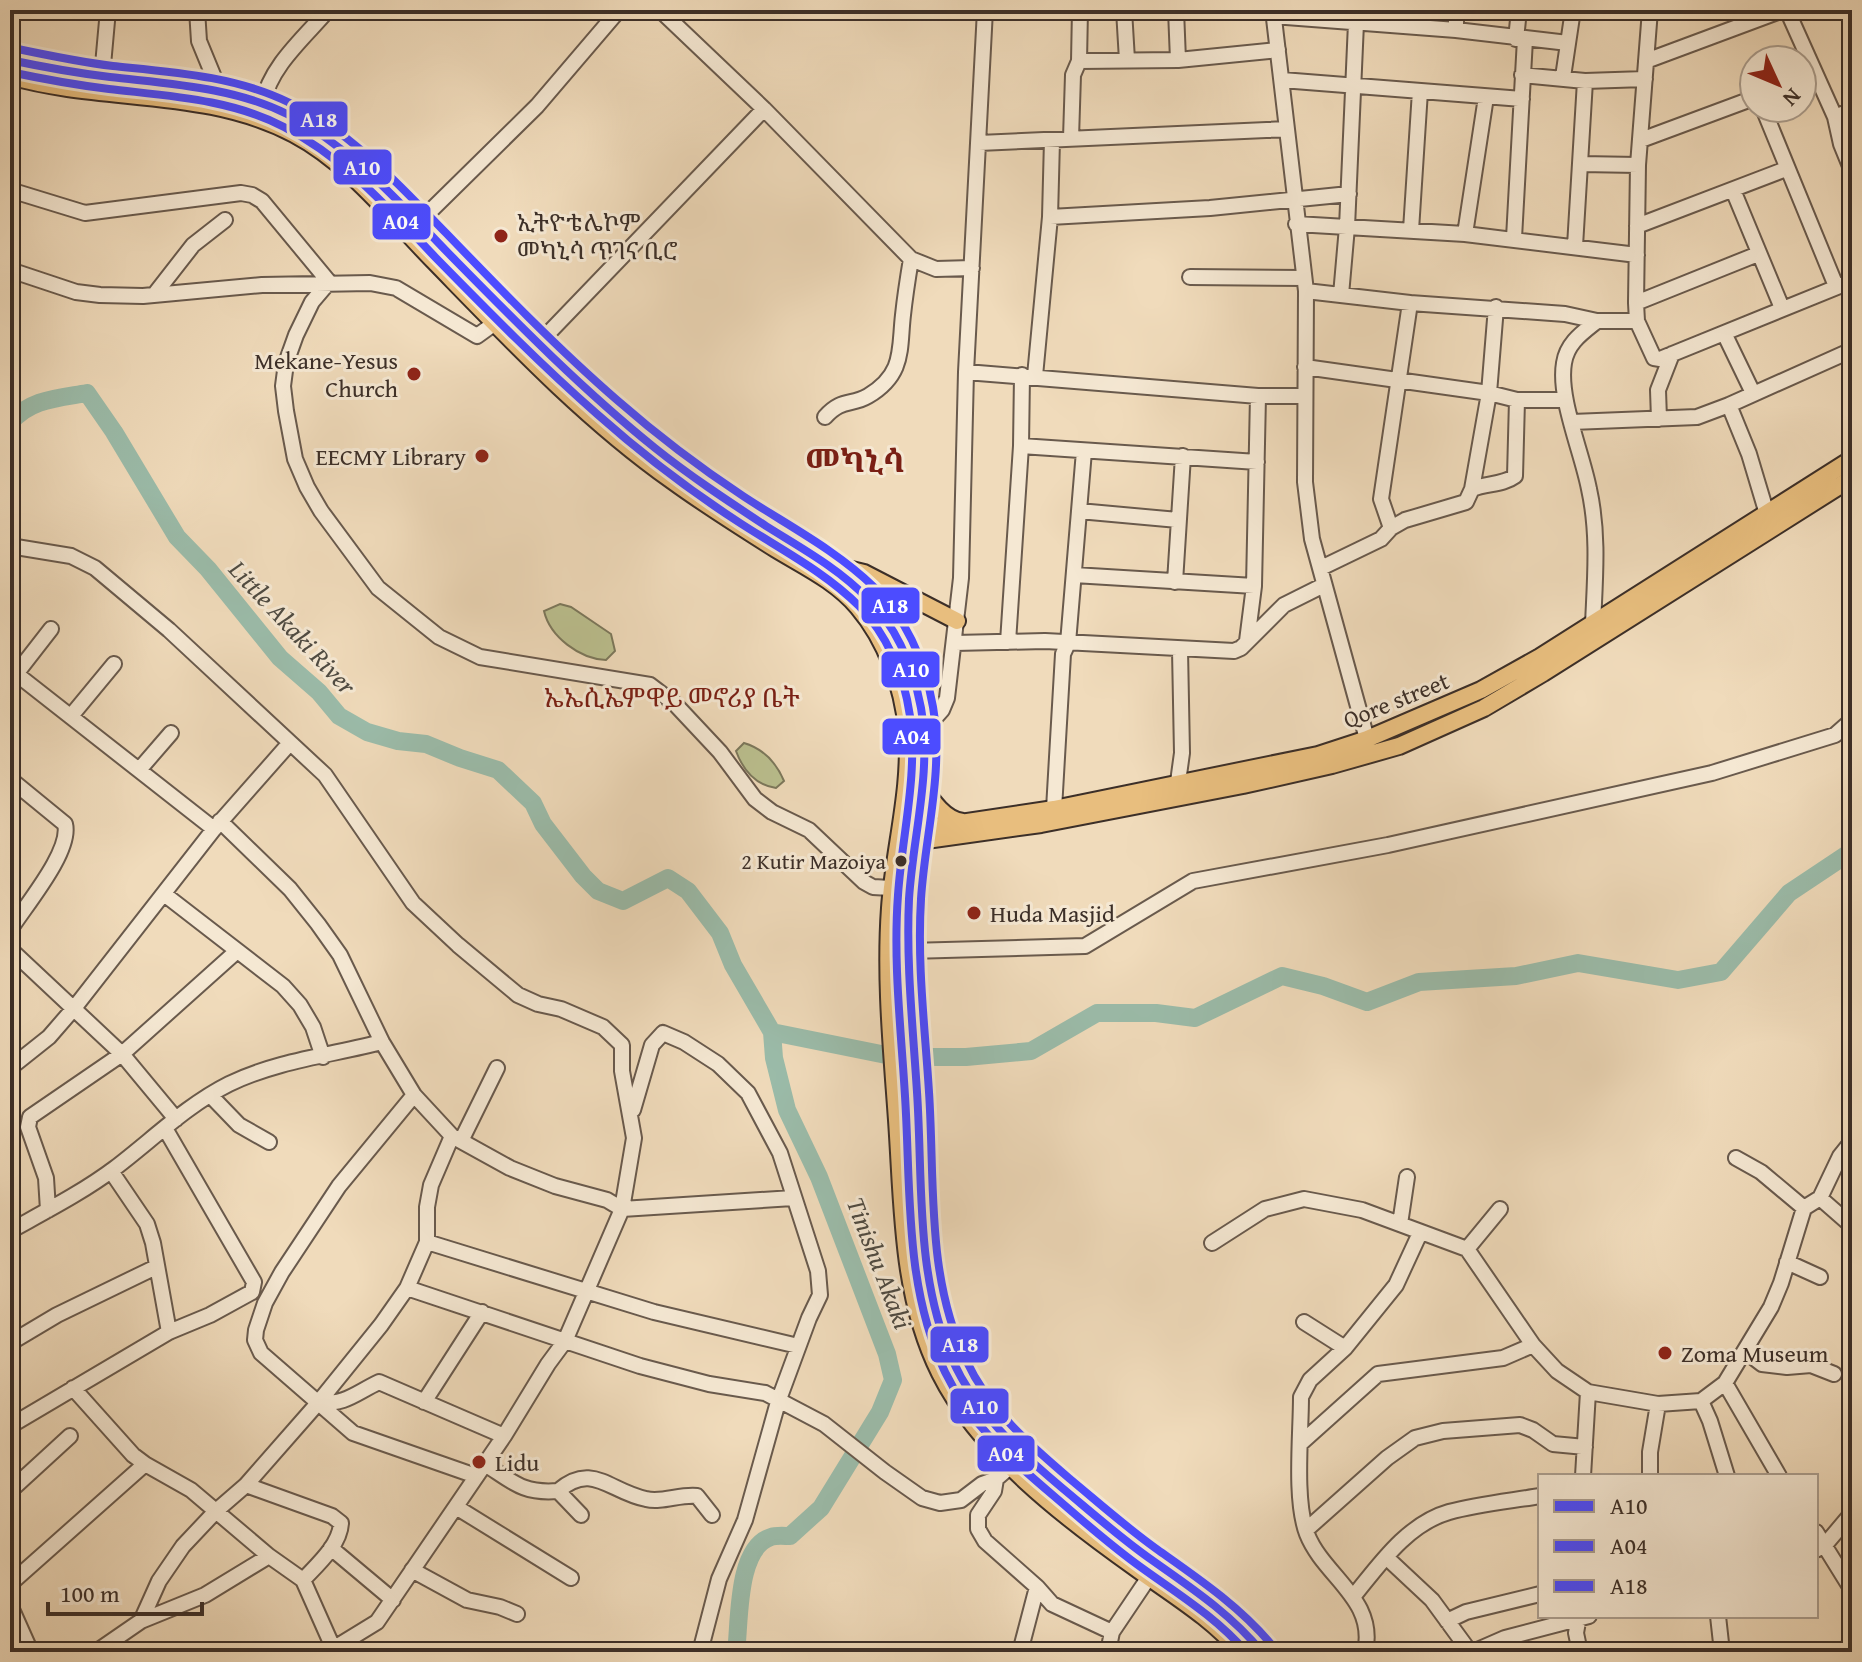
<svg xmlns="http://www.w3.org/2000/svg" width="1862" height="1662" font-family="'Gentium Book Plus','Noto Serif Ethiopic',serif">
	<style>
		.green { fill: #bbc08f; stroke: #7c785c; stroke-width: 2 }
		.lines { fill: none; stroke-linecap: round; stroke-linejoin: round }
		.river { stroke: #9bbcaa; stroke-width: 18 }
		.minor-casing { stroke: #695a4d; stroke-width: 18 }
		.major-casing { stroke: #3c2f28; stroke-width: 20 }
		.minor { stroke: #f5e8d3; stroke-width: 14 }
		.major { stroke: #e8be7e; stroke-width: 16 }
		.bus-1-casing { stroke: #f5e8d3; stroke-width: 14 }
		.bus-2-casing { stroke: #f5e8d3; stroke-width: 14 }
		.bus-3-casing { stroke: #f5e8d3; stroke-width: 14 }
		.bus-1 { stroke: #4c4cff; stroke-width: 8 }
		.bus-2 { stroke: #4c4cff; stroke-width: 8 }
		.bus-3 { stroke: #4c4cff; stroke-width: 8 }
		.poi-dot { fill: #8f2418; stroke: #f5e8d3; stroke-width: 3 }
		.bus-dot { fill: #3c2f28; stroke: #f5e8d3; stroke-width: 3 }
		.labels { text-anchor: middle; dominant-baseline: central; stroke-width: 6; stroke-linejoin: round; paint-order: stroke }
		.bus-label { font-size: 22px; fill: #3c2f28; stroke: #f5e8d3; text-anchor: end }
		.poi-label { font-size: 24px; fill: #3c2f28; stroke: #f5e8d3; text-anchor: start }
		.street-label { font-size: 24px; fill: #3c2f28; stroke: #f5e8d3 }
		.water-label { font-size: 26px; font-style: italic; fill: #4f4b42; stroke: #f5e8d3 }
		.neighbourhood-label { font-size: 26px; fill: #7a1f14; stroke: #f5e8d3 }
		.district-label { font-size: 32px; font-weight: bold; fill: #7a1f14; stroke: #f5e8d3 }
		.line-badge { stroke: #f5e8d3; stroke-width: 3 }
		.badge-label { font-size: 22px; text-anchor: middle; font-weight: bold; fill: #fff }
	</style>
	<rect width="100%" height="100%" fill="#f0dbbb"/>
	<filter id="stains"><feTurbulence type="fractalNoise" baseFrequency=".0025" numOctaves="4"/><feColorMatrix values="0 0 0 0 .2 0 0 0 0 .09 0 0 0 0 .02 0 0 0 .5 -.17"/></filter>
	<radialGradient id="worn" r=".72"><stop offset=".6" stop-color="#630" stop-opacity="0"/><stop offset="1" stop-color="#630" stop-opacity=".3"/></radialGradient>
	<!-- green -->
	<path class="green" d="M560,604L571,607L611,634L615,651L606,660C580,659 550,637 544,611Z
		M744,743C764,749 776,762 784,781L776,788C756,785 743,770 736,751Z"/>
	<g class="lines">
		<!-- river -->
		<path class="river" d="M10,423C29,399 59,398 87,393L114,432L177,537L208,569L280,658L319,692L339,716L367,732L398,741L426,744L460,758L498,770L533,803L543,824L583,876L598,891L623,901L668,878L688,891L720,933L733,965L772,1032L774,1058L787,1110L819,1177L887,1354L893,1380L880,1412L821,1508L790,1536C785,1536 776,1535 771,1537C736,1548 740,1623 736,1652
			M772,1032L896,1057H966L1031,1051L1097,1013H1156L1195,1018L1282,976L1323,986L1367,1002L1419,982L1516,976L1578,963L1678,980L1721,972L1789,893L1852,851"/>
		<!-- minor casing -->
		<g class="minor-casing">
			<path id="minor" d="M197,10L199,41L213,75L211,89
				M660,10L764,109L911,259L936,269L972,268
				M1124,10L1127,60
				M1176,10L1178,60
				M1273,10L1306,291L1305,482L1312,539L1367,739L1366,748
				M1650,10L1638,165L1636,303L1637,321L1654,358L1660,359L1852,281
				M1787,10L1835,117L1841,144L1852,171
				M1273,16L1456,30L1568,43
				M1456,30V10
				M1516,39L1519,10
				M1079,61L1178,60L1278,50
				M1646,61L1783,10
				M1522,75L1585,81L1645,79
				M102,76L108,10
				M1563,77L1573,10
				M1282,80L1522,99
				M263,103C270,66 305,37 328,10
				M1763,108L1836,286
				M1835,117L1852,110
				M1071,138L1073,75L1079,61L1080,10
				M1641,140L1754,98
				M979,143L1287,129
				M1581,164L1638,165
				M10,190L85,213L241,193L252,195L262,201L329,282
				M1733,190L1782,308
				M1050,217L1210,208L1349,194
				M1296,224L1465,234L1637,255
				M1637,226L1786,169
				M411,230L537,106L619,10
				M1411,230L1420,91
				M1465,234L1486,97
				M1514,238L1525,39
				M1575,246L1585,81
				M10,270L76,292L100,295L143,296L262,285L370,283L396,288L477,336L495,323
				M1190,277L1304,278
				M329,282L312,302L296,335L286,363L283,386L286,411L295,459L307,487L321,511L378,588L439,637L480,657L650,685L675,704L720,752L755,799L772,812L809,830L864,882L873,887L891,888
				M1306,291L1410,303L1565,314L1597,321H1637
				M154,295L193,245L225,220
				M1341,295L1347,227L1356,23
				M1636,303L1758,254
				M1724,333L1753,393
				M539,343L764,109
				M1305,367L1489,393L1517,400H1565
				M966,372L1258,396H1304
				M1035,376L1050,217L1052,140
				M1729,405L1749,454L1767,514
				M825,417C842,398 851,406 868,396C905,374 899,349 903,315C905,296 908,277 911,259
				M1659,419L1658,390L1672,354
				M1572,422L1697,417L1729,405L1852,350
				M1021,446L1257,462
				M1472,489L1489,393L1496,307
				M1079,511L1178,520
				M1391,528L1381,499L1410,303
				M10,546L71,556L95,568L169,630L325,775L413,903L458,945L518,995L538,1004L561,1009L603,1027L622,1045V1071L634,1138L622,1209L565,1341L548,1364L504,1436L377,1622L328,1652
				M1321,568L1381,539L1391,528L1405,520L1466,502L1472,489C1486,483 1503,485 1515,476L1517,400
				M1074,575L1254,586
				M1175,582L1183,456
				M1596,630L1593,624C1595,578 1599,534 1589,489C1582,452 1558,398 1564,363C1567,343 1582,333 1597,321
				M1247,641L1254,586L1258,396
				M1008,642L1021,446L1022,375
				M955,643L1045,641L1234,651L1241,648L1284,605L1324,585
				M10,669L214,829
				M16,674L51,629
				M71,716L114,664
				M925,729L942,710L947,698L961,578L966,372L985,10
				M139,770L171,733
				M10,779L65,824C72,851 25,906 10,930
				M1178,782L1182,753L1180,650
				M1054,809L1063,654L1068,643L1084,451
				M220,821L290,889L318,924L340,955L382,1042L414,1095L452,1136L510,1168L555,1186L607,1200L622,1209L793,1198
				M164,894L283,986L300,1005L313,1027L323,1057
				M10,949L122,1054L176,1119
				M909,951L1085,946L1193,881L1388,845L1712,773L1835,735L1852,720
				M10,1068L49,1037L75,1007L214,829L289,744
				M414,1095L339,1186L282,1272L265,1303L256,1330L255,1340L261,1353L353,1433L476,1476
				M211,1096L239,1125L269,1142
				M633,1110L652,1045L663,1033L684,1042L718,1064L748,1093L780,1153L818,1271L820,1295L809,1318L778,1402L745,1520L719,1579L700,1652
				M461,1141L497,1068
				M1736,1158L1761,1172L1804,1208
				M111,1171L147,1224L153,1243L169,1332
				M1820,1198L1852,1226
				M48,1210L46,1178L28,1127L30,1117L122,1054L237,951
				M1400,1224L1407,1177
				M10,1231C46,1211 83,1192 115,1168C152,1140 187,1105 229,1084C276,1061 331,1055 382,1042
				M427,1242L654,1312L798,1346
				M1212,1243L1265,1209L1304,1199L1362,1210L1467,1249L1533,1345L1557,1371L1588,1392L1658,1404L1701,1401L1725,1383L1771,1307L1781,1283L1804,1208L1820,1198L1840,1156L1852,1141
				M1467,1249L1500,1209
				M1787,1262L1820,1277
				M407,1288L640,1366L709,1384L765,1393L824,1424L885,1472L922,1498L940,1503L961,1500L982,1484L996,1479L1011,1466
				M1304,1322L1345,1348
				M10,1343L57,1315L156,1267
				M1745,1351L1762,1364L1787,1367L1811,1365L1834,1374
				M1725,1383L1779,1476
				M73,1388L133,1455L145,1464L191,1490L269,1556L303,1580L335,1652
				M1701,1401L1710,1421L1727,1476
				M424,1402L482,1312
				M318,1403C347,1404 354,1394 379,1382L504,1436
				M10,1426L169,1332L210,1315L252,1292L254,1282L166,1130
				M1301,1443L1378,1374L1503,1358L1533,1345
				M485,1464C513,1482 523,1494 558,1491L581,1515
				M1583,1476L1588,1392
				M1650,1476V1452L1658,1404
				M996,1479L994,1491L978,1515V1529L985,1541L1037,1587L1052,1604L1112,1632
				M246,1485L332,1516L341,1523C340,1545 317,1565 303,1580
				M10,1491L70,1436
				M558,1491C592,1461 610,1492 646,1499C662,1503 680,1494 697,1496L712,1515
				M456,1507L571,1578
				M1306,1530L1387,1458L1415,1438L1443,1431L1520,1425L1533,1430L1553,1444L1585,1447
				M1816,1532L1852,1590
				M331,1548L393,1600
				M1816,1550L1825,1545L1852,1513
				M1386,1557L1432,1600L1470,1652
				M412,1570L467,1600L500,1607L517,1614
				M10,1584L145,1464
				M1353,1597C1379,1565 1407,1524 1449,1512C1478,1504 1510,1501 1540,1496
				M10,1605L31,1652
				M1579,1616L1576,1633L1580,1652
				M1718,1616L1722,1652
				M141,1621L159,1581L183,1546L216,1511L246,1485L318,1403L381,1325L407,1288L427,1242V1207L431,1185L452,1136
				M1447,1621L1466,1612L1540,1594
				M96,1652L141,1621L205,1595L269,1556
				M1020,1652L1037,1587
				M1108,1652L1112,1632L1149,1577
				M1365,1652C1377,1599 1324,1577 1307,1534C1294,1500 1301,1435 1301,1397L1310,1380L1345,1348L1396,1285L1420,1233
				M1473,1652L1505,1638L1589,1616
				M1835,1652L1852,1647"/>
		</g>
		<!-- major casing -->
		<g class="major-casing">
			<path id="major" d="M1841,10L1852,15
				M10,60C142,95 254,63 363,166C491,294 611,433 768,527C822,560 883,594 907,657C938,739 920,799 911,882C908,904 909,927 909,949C908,996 914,1043 917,1090C920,1143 922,1197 924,1251C931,1312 951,1377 993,1424C1014,1448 1040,1469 1065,1490C1092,1514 1120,1538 1150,1559C1189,1587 1233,1613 1262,1652
				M10,76C104,103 205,87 294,134C349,163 391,217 434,261C509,338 585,419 673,481C706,505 741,527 776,549C804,566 836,581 858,607C886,640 903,686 907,730C912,789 894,849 890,908C885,979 892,1049 897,1120C903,1205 901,1295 940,1373C980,1453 1064,1517 1136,1568C1173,1595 1211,1617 1241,1652
				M831,565L864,573L957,621
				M923,787C932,801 945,820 963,822
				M907,831L1054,809L1318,755L1367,739L1481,690L1540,657L1852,459
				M905,843L1041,824L1243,785L1332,765L1399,746L1484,708L1543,673L1852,478"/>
		</g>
		<!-- minor -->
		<use href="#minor" class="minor"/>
		<!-- major -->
		<use href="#major" class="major"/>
		<!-- bus-1 casing -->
		<g class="bus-1-casing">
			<path id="bus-1" d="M10,60C43,67 76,73 110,77C169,84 233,87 287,114C355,149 404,208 457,262C520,326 584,391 655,448C690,476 728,501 766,526C801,548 838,568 867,598C898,628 913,666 921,708C932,772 913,835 909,899C906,964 913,1028 917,1092C923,1181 915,1275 952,1359C976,1413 1017,1450 1061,1487C1090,1511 1118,1536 1149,1558C1190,1587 1230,1613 1262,1652"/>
		</g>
		<!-- bus-2 casing -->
		<g class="bus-2-casing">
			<path id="bus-2" d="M10,72C43,79 76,85 109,89C168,96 231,99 284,127C345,158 389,209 436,258C488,311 541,365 597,414C642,454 689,490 740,523C780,549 825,572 859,606C888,636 904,675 910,716C918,776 902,835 898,895C893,962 901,1029 905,1096C911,1189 904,1286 945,1372C970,1424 1011,1460 1055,1497C1083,1521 1111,1546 1142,1568C1178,1594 1217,1618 1246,1652"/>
		</g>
		<!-- bus-3 casing -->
		<g class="bus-3-casing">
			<path id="bus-3" d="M13,48C46,55 79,62 113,66C172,72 236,76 290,103C353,133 398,184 446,233C501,290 557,348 617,400C657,435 699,467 743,496C787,525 836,550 874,587C907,620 925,661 933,707C944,772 925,835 921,899C917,964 925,1028 929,1092C935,1182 926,1277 966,1360C989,1410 1029,1444 1070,1479C1099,1503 1127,1528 1158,1550C1199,1579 1239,1606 1271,1644"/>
		</g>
		<!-- bus-1 -->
		<use href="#bus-1" class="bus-1"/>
		<!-- bus-2 -->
		<use href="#bus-2" class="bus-2"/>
		<!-- bus-3 -->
		<use href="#bus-3" class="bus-3"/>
	</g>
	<!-- markers -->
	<g class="poi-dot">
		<circle cx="501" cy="236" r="8"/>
		<circle cx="414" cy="374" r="8"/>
		<circle cx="482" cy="456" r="8"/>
		<circle cx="974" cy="913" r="8"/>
		<circle cx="1665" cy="1353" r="8"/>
		<circle cx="479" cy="1462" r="8"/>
	</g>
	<circle class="bus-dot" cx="901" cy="861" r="7"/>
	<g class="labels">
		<!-- bus labels -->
		<g class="bus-label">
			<text x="886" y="861">2 Kutir Mazoiya</text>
		</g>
		<!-- poi labels -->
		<g class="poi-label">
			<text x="517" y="222">ኢትዮቴሌኮም<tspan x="517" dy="28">መካኒሳ ጥገና ቢሮ</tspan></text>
			<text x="398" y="360" text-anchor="end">Mekane-Yesus<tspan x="398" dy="28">Church</tspan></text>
			<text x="466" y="456" text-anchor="end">EECMY Library</text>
			<text x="990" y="913">Huda Masjid</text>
			<text x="1681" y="1353">Zoma Museum</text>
			<text x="495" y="1462">Lidu</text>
		</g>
		<!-- street labels -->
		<g class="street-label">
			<text transform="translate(1396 700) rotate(-22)">Qore street</text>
		</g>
		<!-- water labels -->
		<g class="water-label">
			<text transform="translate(293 627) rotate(47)">Little Akaki River</text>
			<text transform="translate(880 1263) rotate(69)">Tinishu Akaki</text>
		</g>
		<!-- neighbourhood labels -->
		<g class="neighbourhood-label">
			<text x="672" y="697">ኤኤሲኤምዋይ መኖሪያ ቤት</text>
		</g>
		<!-- district labels -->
		<g class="district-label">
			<text x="855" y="460">መካኒሳ</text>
		</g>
	</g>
	<g class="line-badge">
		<rect x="288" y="100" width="61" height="38" rx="8" fill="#4c4cff"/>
		<rect x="332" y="148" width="61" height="38" rx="8" fill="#4c4cff"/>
		<rect x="371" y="202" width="61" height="39" rx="8" fill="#4c4cff"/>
		<rect x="860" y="586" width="61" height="39" rx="8" fill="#4c4cff"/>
		<rect x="880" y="650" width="61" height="39" rx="8" fill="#4c4cff"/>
		<rect x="881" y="717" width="61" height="39" rx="8" fill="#4c4cff"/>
		<rect x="929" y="1325" width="61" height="39" rx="8" fill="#4c4cff"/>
		<rect x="949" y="1387" width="61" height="38" rx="8" fill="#4c4cff"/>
		<rect x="976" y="1434" width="60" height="39" rx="8" fill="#4c4cff"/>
	</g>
	<g class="badge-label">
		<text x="319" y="127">A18</text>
		<text x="362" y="175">A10</text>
		<text x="401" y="229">A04</text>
		<text x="890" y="613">A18</text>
		<text x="911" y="677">A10</text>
		<text x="912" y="744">A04</text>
		<text x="960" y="1352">A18</text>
		<text x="980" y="1414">A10</text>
		<text x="1006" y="1461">A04</text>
	</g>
	<!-- margin -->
	<rect width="1862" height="1662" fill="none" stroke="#f0dbbb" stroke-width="40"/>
	<rect x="12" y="12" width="1838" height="1638" fill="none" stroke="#3c2f28" stroke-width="4"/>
	<rect x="20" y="20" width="1822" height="1622" fill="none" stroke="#3c2f28" stroke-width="2"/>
	<!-- legend -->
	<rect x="1538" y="1474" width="280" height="144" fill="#f5e8d3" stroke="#ab9e8f" stroke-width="2"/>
	<rect x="1554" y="1500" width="40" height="12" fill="#4c4cff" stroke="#ab9e8f" stroke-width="2"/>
	<text x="1610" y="1514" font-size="24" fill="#3c2f28">A10</text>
	<rect x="1554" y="1540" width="40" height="12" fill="#4c4cff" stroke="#ab9e8f" stroke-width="2"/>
	<text x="1610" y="1554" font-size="24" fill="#3c2f28">A04</text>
	<rect x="1554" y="1580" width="40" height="12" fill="#4c4cff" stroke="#ab9e8f" stroke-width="2"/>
	<text x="1610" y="1594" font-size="24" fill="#3c2f28">A18</text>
	<!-- north arrow -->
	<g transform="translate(1778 84) rotate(134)"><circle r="38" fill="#f5e8d3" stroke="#ab9e8f" stroke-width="2"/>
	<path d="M0-6L14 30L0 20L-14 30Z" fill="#8f2418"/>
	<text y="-12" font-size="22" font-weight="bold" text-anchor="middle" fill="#3c2f28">N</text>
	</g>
	<!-- scale -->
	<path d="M48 1602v12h154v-12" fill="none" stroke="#3c2f28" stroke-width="4"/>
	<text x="60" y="1602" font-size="24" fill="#3c2f28" stroke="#f5e8d3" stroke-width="6" paint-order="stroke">100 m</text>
	<rect width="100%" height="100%" filter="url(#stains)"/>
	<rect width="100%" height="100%" fill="url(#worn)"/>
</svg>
